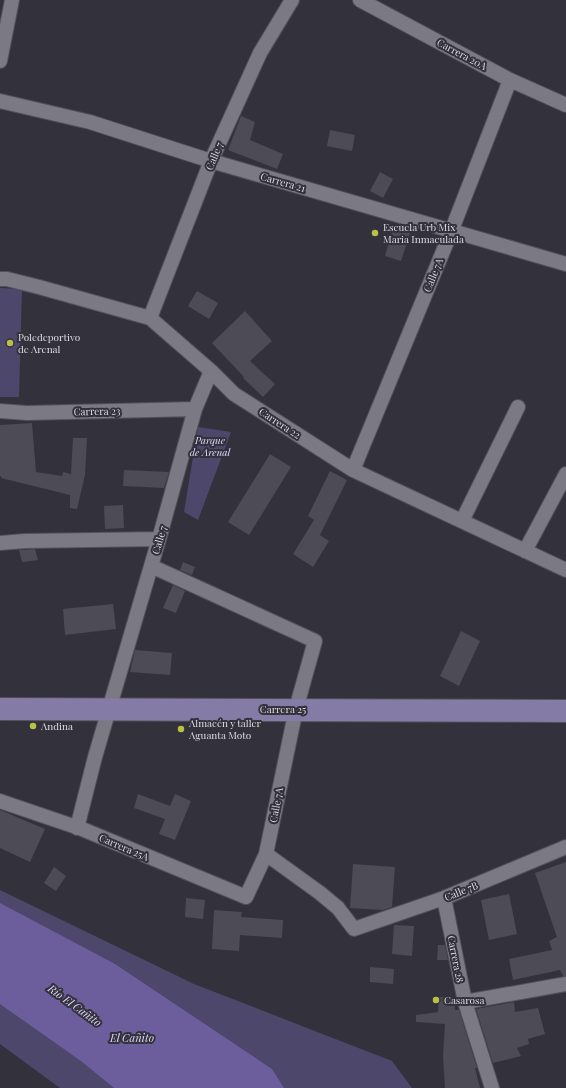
<svg xmlns="http://www.w3.org/2000/svg" width="566" height="1088" font-family="'Playfair Display',serif">
	<style>
		.green { fill: #4e476c }
		.water { fill: #6c5e9c }
		.building { fill: #4d4c56 }
		.lines { fill: none; stroke-linecap: round; stroke-linejoin: round }
		.street-casing { stroke: #525058; stroke-width: 16 }
		.primary-casing { stroke: #525058; stroke-width: 24 }
		.street { stroke: #7b7984; stroke-width: 14 }
		.primary { stroke: #847ca6; stroke-width: 22 }
		.poi-dot { fill: #b9c046; stroke: #33313b; stroke-width: 1.5 }
		.labels { text-anchor: middle; dominant-baseline: central; stroke-width: 4; stroke-linejoin: round; paint-order: stroke }
		.street-label { font-size: 10px; fill: #dedde3; stroke: #33313b }
		.poi-label { font-size: 10px; fill: #dedde3; stroke: #33313b; text-anchor: start }
		.park-label { font-size: 10px; font-style: italic; fill: #dfd9fe; stroke: #33313b }
		.water-label { font-size: 11px; font-style: italic; fill: #ded8fd; stroke: #33313b }
	</style>
	<rect width="100%" height="100%" fill="#33313b"/>
	<!-- green -->
	<path class="green" d="M0,288L22,289L19,397H0Z
		M198,427L231,432L198,520L184,512Z
		M0,890L194,984L392,1061L412,1088H60L0,1044Z"/>
	<!-- water -->
	<path class="water" d="M0,903L115,964L272,1069L284,1088H114L81,1061L0,1004Z"/>
	<!-- building -->
	<path class="building" d="M241,116L255,122L250,140L283,154L277,169L228,150Z
		M330,130L355,135L352,151L327,146Z
		M380,172L393,179L383,198L370,191Z
		M394,225L411,230L401,261L385,256Z
		M197,291L218,303L209,319L188,306Z
		M245,311L272,341L250,361L275,384L263,397L243,378L244,377L212,343Z
		M32,423L36,472L62,476L63,472L71,474L73,438H87L85,475L77,509L70,508V495L1,478V476H0V425Z
		M270,454L291,467L249,535L228,522Z
		M124,470L169,472L164,488L123,486Z
		M330,471L347,480L320,535L329,541L313,567L293,554L314,520L308,516Z
		M123,505L124,528L105,529L104,506Z
		M35,549L38,560L22,562L19,550Z
		M183,562L195,567L192,575L180,570Z
		M173,585L185,591L176,613L163,608Z
		M113,604L116,629L65,635L63,609Z
		M461,631L480,641L459,686L440,676Z
		M135,650L172,653L170,675L130,672Z
		M138,794L170,806L175,794L191,801L175,840L159,834L165,819L134,808Z
		M0,810L45,829L30,862L0,848Z
		M566,862V976H563L560,970L513,980L509,959L552,950L549,941L557,937L535,873Z
		M353,864L395,867L392,907L383,910L350,908Z
		M54,867L66,876L56,891L44,883Z
		M509,894L517,934L489,940L481,900Z
		M186,898L205,900L203,919L185,917Z
		M214,910L242,912L241,917L283,920L282,938L240,935L239,951L212,949Z
		M394,925L414,926L412,956L392,954Z
		M438,945H445L448,960H437Z
		M370,967L394,969L393,984L370,982Z
		M439,997L455,998V1010H459L477,1068H475L480,1088H445L443,1056L445,1024L416,1022V1015L439,1012H438Z
		M514,1002L515,1012L538,1008L545,1034L528,1039L529,1044L517,1048L521,1056L493,1063L476,1009Z"/>
	<g class="lines">
		<!-- street casing -->
		<g class="street-casing">
			<path id="street" d="M360,0L510,80L566,105
				M0,61L12,0
				M0,101L90,122L211,161L566,264
				M0,279H7L39,287L150,318L211,371L234,394L353,470L566,570
				M150,318L211,161L260,53L292,0
				M0,411L27,413L195,409
				M353,470L451,232L510,80
				M462,521L518,407
				M0,543L25,541L159,539
				M525,551L566,474
				M0,801L82,829L246,897L266,854L296,709L315,641L151,566
				M77,828L95,757L159,539L195,409L211,371
				M266,854L320,893L338,908L354,929L444,898L566,847
				M444,898L465,1002L492,1088
				M465,1002L566,984"/>
		</g>
		<!-- primary casing -->
		<g class="primary-casing">
			<path id="primary" d="M0,709L566,711"/>
		</g>
		<!-- street -->
		<use href="#street" class="street"/>
		<!-- primary -->
		<use href="#primary" class="primary"/>
	</g>
	<!-- markers -->
	<g class="poi-dot">
		<circle cx="375" cy="233" r="4"/>
		<circle cx="10" cy="343" r="4"/>
		<circle cx="33" cy="726" r="4"/>
		<circle cx="181" cy="729" r="4"/>
		<circle cx="436" cy="1000" r="4"/>
	</g>
	<g class="labels">
		<!-- street labels -->
		<g class="street-label">
			<text transform="translate(462 54) rotate(28)">Carrera 20A</text>
			<text transform="translate(214 156) rotate(-67)">Calle 7</text>
			<text transform="translate(283 182) rotate(16)">Carrera 21</text>
			<text transform="translate(433 275) rotate(-68)">Calle 7A</text>
			<text transform="translate(97 411) rotate(-1)">Carrera 23</text>
			<text transform="translate(280 423) rotate(33)">Carrera 22</text>
			<text transform="translate(159 540) rotate(-74)">Calle 7</text>
			<text x="283" y="709">Carrera 25</text>
			<text transform="translate(276 805) rotate(-79)">Calle 7A</text>
			<text transform="translate(124 847) rotate(23)">Carrera 25A</text>
			<text transform="translate(461 891) rotate(-22)">Calle 7B</text>
			<text transform="translate(456 959) rotate(79)">Carrera 28</text>
		</g>
		<!-- poi labels -->
		<g class="poi-label">
			<text x="383" y="227">Escuela Urb Mix<tspan x="383" dy="12">Maria Inmaculada</tspan></text>
			<text x="18" y="337">Poledeportivo<tspan x="18" dy="12">de Arenal</tspan></text>
			<text x="189" y="723">Almacén y taller<tspan x="189" dy="12">Aguanta Moto</tspan></text>
			<text x="41" y="726">Andina</text>
			<text x="444" y="1000">Casarosa</text>
		</g>
		<!-- park labels -->
		<g class="park-label">
			<text x="210" y="440">Parque<tspan x="210" dy="12">de Arenal</tspan></text>
		</g>
		<!-- water labels -->
		<g class="water-label">
			<text transform="translate(75 1005) rotate(36)">Río El Cañito</text>
			<text x="132" y="1037">El Cañito</text>
		</g>
	</g>
</svg>
